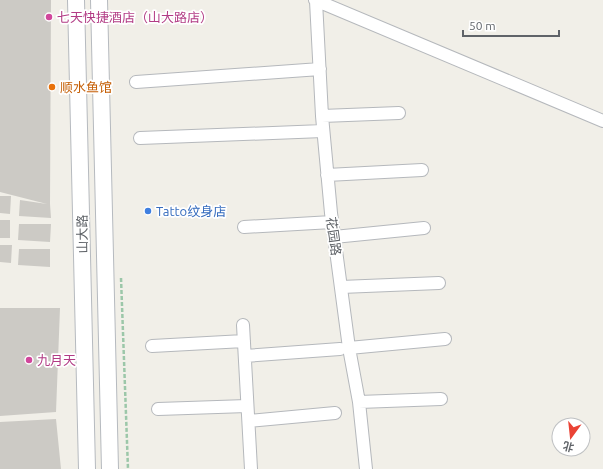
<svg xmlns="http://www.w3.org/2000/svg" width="603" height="469" font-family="Ubuntu,'Noto Sans SC',sans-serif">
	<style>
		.building { fill: #cccac5 }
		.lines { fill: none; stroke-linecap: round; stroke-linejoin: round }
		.street-casing { stroke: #b5b8bc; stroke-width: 14 }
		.secondary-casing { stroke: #b6babf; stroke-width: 18 }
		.path { stroke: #9cc7a9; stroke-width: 2.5; stroke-dasharray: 4 2; stroke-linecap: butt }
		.street { stroke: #fff; stroke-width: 12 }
		.secondary { stroke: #fff; stroke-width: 16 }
		.hotel-dot { fill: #d1479c; stroke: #fff; stroke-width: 1.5 }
		.food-dot { fill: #e8710a; stroke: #fff; stroke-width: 1.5 }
		.shop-dot { fill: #3f7fe0; stroke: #fff; stroke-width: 1.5 }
		.labels { text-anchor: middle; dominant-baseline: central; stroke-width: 3.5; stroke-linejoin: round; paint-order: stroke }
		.hotel-label { font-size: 13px; fill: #b23c85; stroke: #fff; text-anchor: start }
		.food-label { font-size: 13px; fill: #c56008; stroke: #fff; text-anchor: start }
		.shop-label { font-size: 13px; fill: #366cbe; stroke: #fff; text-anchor: start }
		.street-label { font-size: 13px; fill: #5f6368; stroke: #fff }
	</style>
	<rect width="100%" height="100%" fill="#f1efe8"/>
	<!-- building -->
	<path class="building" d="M0,0H51L50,204L51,218L19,216L20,200L47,204L0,192Z
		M0,196H11L10,214L0,213Z
		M0,220H10V238H0Z
		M19,224H51L50,242L18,240Z
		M0,245H12L11,263L0,262Z
		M19,249H50V267L18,265Z
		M0,308H60L56,412L0,416Z
		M56,419L61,469H0V422Z"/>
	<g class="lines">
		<!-- street casing -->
		<g class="street-casing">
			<path id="street" d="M315,0L603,121
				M316,1L322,116L331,213L349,348L359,402L366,469
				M136,82L320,69
				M322,116L399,113
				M140,138L323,131
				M327,175L422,170
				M244,227L332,222
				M334,237L424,228
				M341,287L439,283
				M243,325L251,469
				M152,346L244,341
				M349,348L445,339
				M245,356L340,349
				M359,402L441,399
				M158,409L247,406
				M249,421L335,413"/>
		</g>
		<!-- secondary casing -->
		<g class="secondary-casing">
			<path id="secondary" d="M76,0L87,469
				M99,0L110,469"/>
		</g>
		<!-- path -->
		<path class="path" d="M121,278L128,469"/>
		<!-- street -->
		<use href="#street" class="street"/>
		<!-- secondary -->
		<use href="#secondary" class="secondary"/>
	</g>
	<!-- markers -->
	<g class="hotel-dot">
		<circle cx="49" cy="17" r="4"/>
		<circle cx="29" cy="360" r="4"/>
	</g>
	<circle class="food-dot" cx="52" cy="87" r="4"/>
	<circle class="shop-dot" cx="148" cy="211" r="4"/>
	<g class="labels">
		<!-- hotel labels -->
		<g class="hotel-label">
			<text x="57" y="17">七天快捷酒店（山大路店）</text>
			<text x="37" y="360">九月天</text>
		</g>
		<!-- food labels -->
		<g class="food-label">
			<text x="60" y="87">顺水鱼馆</text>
		</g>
		<!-- shop labels -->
		<g class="shop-label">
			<text x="156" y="211">Tatto纹身店</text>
		</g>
		<!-- street labels -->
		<g class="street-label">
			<text transform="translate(82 234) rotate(-91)">山大路</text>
			<text transform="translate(334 236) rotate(82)">花园路</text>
		</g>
	</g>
	<!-- north arrow -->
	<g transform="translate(571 437) rotate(195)"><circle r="19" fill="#ffffff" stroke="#bfc1c3"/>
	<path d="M0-3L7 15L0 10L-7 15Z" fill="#ea4335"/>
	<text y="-6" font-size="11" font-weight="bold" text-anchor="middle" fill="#5f6368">北</text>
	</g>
	<!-- scale -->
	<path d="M463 30v6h96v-6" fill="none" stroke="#5f6368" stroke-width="2"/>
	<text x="469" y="30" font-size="12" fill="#5f6368" stroke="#ffffff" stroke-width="3" paint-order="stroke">50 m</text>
</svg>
